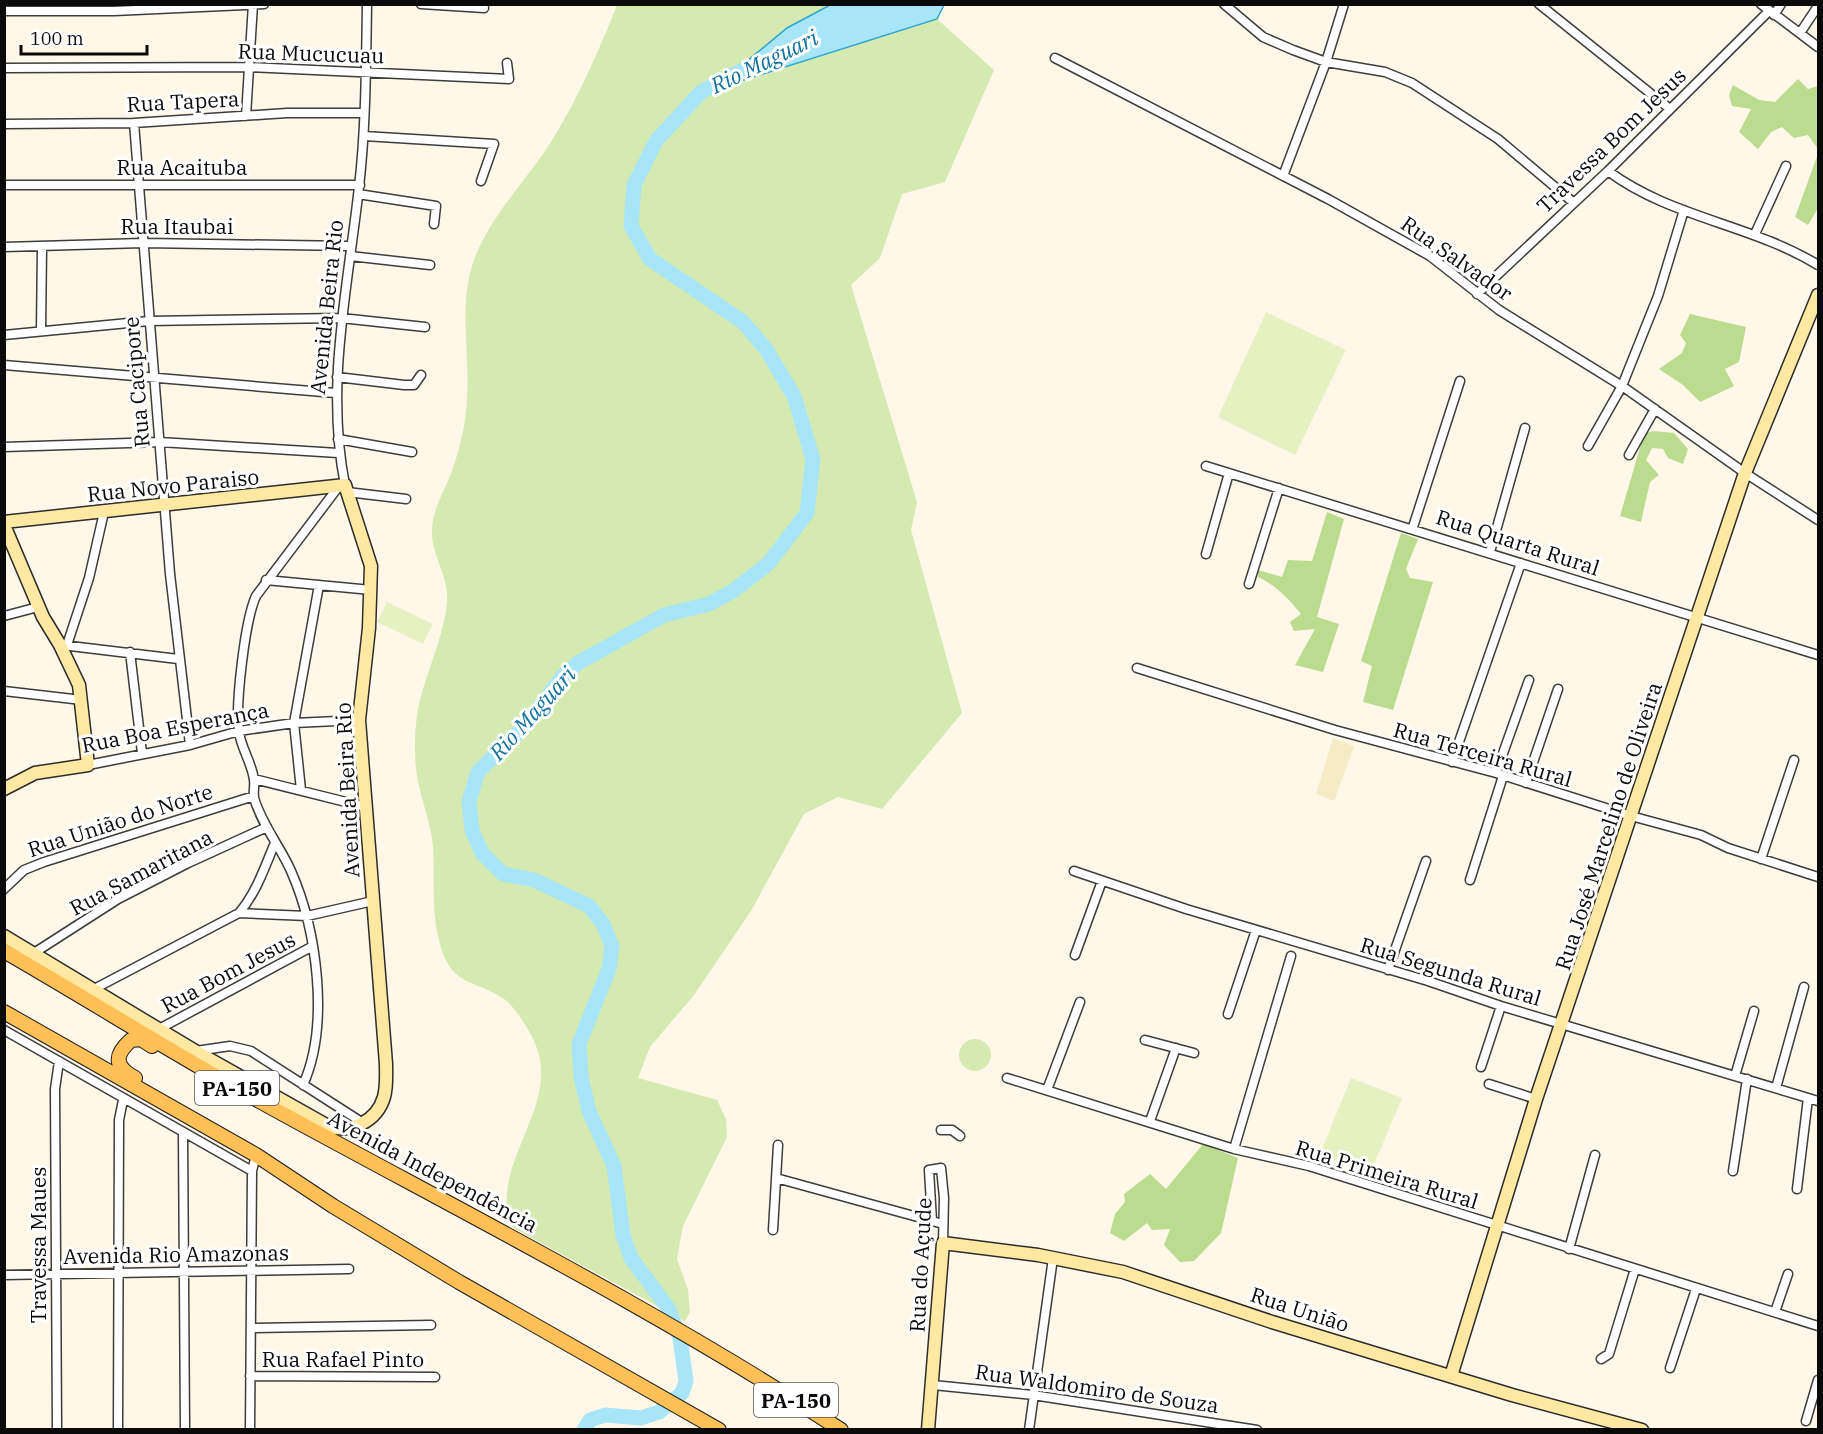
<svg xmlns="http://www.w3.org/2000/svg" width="1823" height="1434" font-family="'IBM Plex Serif',serif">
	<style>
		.farmland { fill: #f5ecc6 }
		.green { fill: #d5eab0 }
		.forest { fill: #bbdb8f }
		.pitch { fill: #e6f1c2 }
		.water { fill: #a9e5f9; stroke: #2da5d3; stroke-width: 1.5 }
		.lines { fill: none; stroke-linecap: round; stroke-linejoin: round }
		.river { stroke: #a9e5f9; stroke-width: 15 }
		.street-casing { stroke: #3d3d3d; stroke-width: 11 }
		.secondary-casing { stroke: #2c2c2c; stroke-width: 15 }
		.primary-casing { stroke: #1b1b1b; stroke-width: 16 }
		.street { stroke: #fff; stroke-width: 8 }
		.secondary { stroke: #ffe9a2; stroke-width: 12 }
		.primary { stroke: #ffc157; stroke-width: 14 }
		.labels { text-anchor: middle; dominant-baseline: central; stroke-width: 6; stroke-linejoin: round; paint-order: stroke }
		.shield { fill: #fff; stroke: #545454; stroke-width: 1.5 }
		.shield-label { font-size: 20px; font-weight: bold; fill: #0a0a0a }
		.street-label { font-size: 21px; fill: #0a0a0a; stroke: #fff }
		.water-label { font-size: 22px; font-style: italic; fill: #10729f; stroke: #fff }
	</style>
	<rect width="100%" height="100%" fill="#fff7e7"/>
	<!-- farmland -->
	<path class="farmland" d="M1333,738L1354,746L1334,801L1316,794Z"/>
	<!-- green -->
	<path class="green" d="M617,5H830L787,28L714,89L937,19L994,70L945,182L902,194L880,258L851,285L917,502L911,530L962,713L882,809L838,797L804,814L751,911L694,995L650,1047L638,1078L717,1100L726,1119L727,1137L683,1226L677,1259L688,1290L690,1312L685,1321L515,1229C513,1223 508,1216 507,1210C501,1157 552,1108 539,1055C536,1040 516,1007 504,999C472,978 450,987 439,940C431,909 435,879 433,847C431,825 423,804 418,782C414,761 414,737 417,716C422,678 449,630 447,592C445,571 430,550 432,528C433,507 448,485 454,465C461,444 466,421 467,399C470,355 459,310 472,266C486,221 521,187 547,148C574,107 599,51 617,5Z
		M959 1055a16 16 0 1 1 32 0a16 16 0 1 1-32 0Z"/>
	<!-- forest -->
	<path class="forest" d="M1798,79L1808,89L1818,86V149L1808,135L1794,138L1782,127L1771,132L1758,149L1739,132L1751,109L1732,106L1729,95L1733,85L1759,100L1775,102Z
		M1818,154V208L1808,225L1795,217Z
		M1690,314L1746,327L1739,362L1725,369L1734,386L1700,402L1683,385L1659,369L1682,353L1686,343L1680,335Z
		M1653,431L1674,433L1688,449L1683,464L1668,458L1663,449L1652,448L1646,460L1659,475L1650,482L1641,522L1620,516L1644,434Z
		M1327,512L1344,519L1317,617L1339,624L1323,672L1295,665L1315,629L1294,631L1290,622L1301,614C1288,598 1275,585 1258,577V570L1282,577L1288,560L1312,561Z
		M1401,533L1418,539L1406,569L1410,578L1433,582L1393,710L1363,702L1372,666L1361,661Z
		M1203,1144L1238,1158L1221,1233L1194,1261L1180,1262L1164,1245L1170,1229L1152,1230L1147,1223L1124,1241L1110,1233L1115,1214L1125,1202L1124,1194L1150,1174L1166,1189Z"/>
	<!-- pitch -->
	<path class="pitch" d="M1266,312L1346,350L1295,455L1218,417Z
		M387,602L433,624L423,644L377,622Z
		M1351,1078L1402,1098L1370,1174L1320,1154Z"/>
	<!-- water -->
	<path class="water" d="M830,5H944L937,19L712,90L787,28Z"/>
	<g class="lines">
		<!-- river -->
		<path class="river" d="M584,1430L590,1420L605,1415L641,1418L659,1412L682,1393L686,1381L680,1338L668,1308L631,1258L623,1235L614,1166L589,1111L581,1077L579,1044L609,969L612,946L603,924L589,906L534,880L503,874L482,853L472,830L469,801L478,772L524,727L562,677L578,663L664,615L709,604L733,591L768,564L807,513L813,459L794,396L766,349L743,322L650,259L631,226L634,185L656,141L701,92L745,69"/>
		<!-- street casing -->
		<g class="street-casing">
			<path id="street" d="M421,4L484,8
				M1224,4L1263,37L1293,50L1326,62L1385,72L1412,83L1498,139L1574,203
				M1539,4L1670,109
				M1761,4L1818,47
				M4,11H114L264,4
				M1774,15L1781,4
				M1800,33L1818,6
				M1055,58L1328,199L1430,256L1499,310L1622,386L1745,473L1818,520
				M4,68L247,67L509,79L507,63
				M246,116L253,4
				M134,123L170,574L190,745
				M4,124L134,123L287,113H364
				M364,136L494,144L481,181
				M1608,171C1671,218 1751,224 1818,265
				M1283,176L1326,62L1344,4
				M4,185H360
				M358,194L436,206L434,224
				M1755,234L1786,166
				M4,247L143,243L350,246
				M350,256L430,265
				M1477,294L1608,171L1769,11
				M41,331L42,247
				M4,335L149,321L341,318L425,327
				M4,365L335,393
				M337,377L404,385H414L421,375
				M338,439L412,452
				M1588,446L1622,386L1658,296L1684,210
				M4,447L160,442L338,453
				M1629,455L1655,409
				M1206,466L1818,655
				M345,485C325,385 348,287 359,187C366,126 366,65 367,4
				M347,492L406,499
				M1413,527L1460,381
				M1490,552L1525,428
				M1206,554L1229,473
				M266,580L371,590
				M1249,584L1279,488
				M4,616L38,607
				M62,645L178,659
				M67,645L89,578L104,512
				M130,652L142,753
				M1137,668L1335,730L1496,773L1631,816L1701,835L1728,848L1818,877
				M4,691L82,700
				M1452,762L1521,563
				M88,765L190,745L239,731L294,723L359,720
				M1496,773L1529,680
				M254,779L366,807
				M1526,783L1558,689
				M301,790L294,723L319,585
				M1761,859L1794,760
				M1074,871L1186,909L1428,981L1501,1006L1818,1101
				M1470,880L1503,776
				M4,889L24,870L44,862L254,796
				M239,913L307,916L373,901
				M34,953L118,899L188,863L267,827
				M1075,955L1102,881
				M1388,970L1426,861
				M94,989L239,913C256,893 264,869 274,845
				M1228,1014L1256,930
				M159,1029L313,946
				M4,1030L252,1171
				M1145,1040L1194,1053
				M196,1051L230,1046L251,1051L363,1123
				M1481,1067L1501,1006
				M1735,1076L1754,1011
				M1007,1078L1234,1149L1309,1166L1818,1326
				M1489,1084L1536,1099
				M303,1085C330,1025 317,930 291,871C280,846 262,825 254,798C253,792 255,785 254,780C252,763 241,748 239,732C235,705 245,620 256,596L339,486
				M1776,1088L1804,987
				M1047,1090L1080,1002
				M1150,1121L1176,1048
				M941,1130H952L960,1136
				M183,1134L185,1430
				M1234,1149L1291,956
				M1733,1171L1747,1079
				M776,1178L943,1224
				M1797,1189L1808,1098
				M932,1221L929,1170L941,1168L944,1198L943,1243
				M773,1230L778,1145
				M1569,1249L1595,1155
				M4,1275L349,1269
				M1775,1312L1788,1274
				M251,1328L431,1325
				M1601,1359L1609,1354L1635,1269
				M1670,1368L1696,1289
				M250,1376L435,1377
				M933,1385L1033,1395L1257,1430
				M1806,1421L1818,1380
				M57,1430L55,1089L59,1061
				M118,1430L119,1120L123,1100
				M250,1430L252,1171L256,1155
				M1029,1430L1053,1258"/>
		</g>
		<!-- secondary casing -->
		<g class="secondary-casing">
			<path id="secondary" d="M4,522L345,485L371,566L369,628L359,720L386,1064C386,1075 387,1086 384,1097C377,1121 351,1134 328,1126L195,1051L4,936
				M4,525L43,617L60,645L79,685L88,765L35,773L4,789
				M1451,1376L1536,1099L1745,473L1818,295
				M928,1430L943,1243L1038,1255L1123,1272L1272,1322L1512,1395L1642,1430"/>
		</g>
		<!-- primary casing -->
		<g class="primary-casing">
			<path id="primary" d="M4,951C98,1005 190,1064 285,1115C472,1217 662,1313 841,1430
				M4,1012L256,1155L333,1206L459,1282L719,1430
				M135,1078C115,1067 113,1056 131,1040L141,1039L152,1046"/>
		</g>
		<!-- street -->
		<use href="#street" class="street"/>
		<!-- secondary -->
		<use href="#secondary" class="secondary"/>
		<!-- primary -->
		<use href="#primary" class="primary"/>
	</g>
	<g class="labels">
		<!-- shield labels -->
		<g class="shield">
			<rect x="195" y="1071" width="84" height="34" rx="4.5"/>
			<rect x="754" y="1383" width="84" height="34" rx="4.5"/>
		</g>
		<g class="shield-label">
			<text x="237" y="1088">PA-150</text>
			<text x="796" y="1400">PA-150</text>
		</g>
		<!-- street labels -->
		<g class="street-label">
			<text transform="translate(311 53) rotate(2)">Rua Mucucuau</text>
			<text transform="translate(183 101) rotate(-3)">Rua Tapera</text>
			<text transform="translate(1611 140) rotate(-44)">Travessa Bom Jesus</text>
			<text x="182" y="167">Rua Acaituba</text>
			<text x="177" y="226">Rua Itaubai</text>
			<text transform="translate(1457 258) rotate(35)">Rua Salvador</text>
			<text transform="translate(326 307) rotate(-84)">Avenida Beira Rio</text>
			<text transform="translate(136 382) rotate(-95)">Rua Cacipore</text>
			<text transform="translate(173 485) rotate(-6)">Rua Novo Paraiso</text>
			<text transform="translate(1518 542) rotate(18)">Rua Quarta Rural</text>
			<text transform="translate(175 727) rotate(-11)">Rua Boa Esperança</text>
			<text transform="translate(1483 754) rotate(16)">Rua Terceira Rural</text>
			<text transform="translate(347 790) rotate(-93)">Avenida Beira Rio</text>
			<text transform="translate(120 820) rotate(-18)">Rua União do Norte</text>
			<text transform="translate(1608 826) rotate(-72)">Rua José Marcelino de Oliveira</text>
			<text transform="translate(141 872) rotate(-28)">Rua Samaritana</text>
			<text transform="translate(1451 971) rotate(17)">Rua Segunda Rural</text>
			<text transform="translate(228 972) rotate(-28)">Rua Bom Jesus</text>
			<text transform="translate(433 1171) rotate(28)">Avenida Independência</text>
			<text transform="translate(1387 1174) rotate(17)">Rua Primeira Rural</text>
			<text transform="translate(38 1245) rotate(-90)">Travessa Maues</text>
			<text transform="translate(176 1254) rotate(-1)">Avenida Rio Amazonas</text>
			<text transform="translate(920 1265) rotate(-87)">Rua do Açude</text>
			<text transform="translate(1300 1309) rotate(18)">Rua União</text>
			<text x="343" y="1359">Rua Rafael Pinto</text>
			<text transform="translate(1097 1388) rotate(8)">Rua Waldomiro de Souza</text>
		</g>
		<!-- water labels -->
		<g class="water-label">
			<text transform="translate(764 61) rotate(-26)">Rio Maguari</text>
			<text transform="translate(532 713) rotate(-48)">Rio Maguari</text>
		</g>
	</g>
	<!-- border -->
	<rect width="1823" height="1434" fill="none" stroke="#0a0a0a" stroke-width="12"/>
	<!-- scale -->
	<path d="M21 45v9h126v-9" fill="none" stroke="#0a0a0a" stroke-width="3"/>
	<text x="30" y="45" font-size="18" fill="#0a0a0a" stroke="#ffffff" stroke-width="4.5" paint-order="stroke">100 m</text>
</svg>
